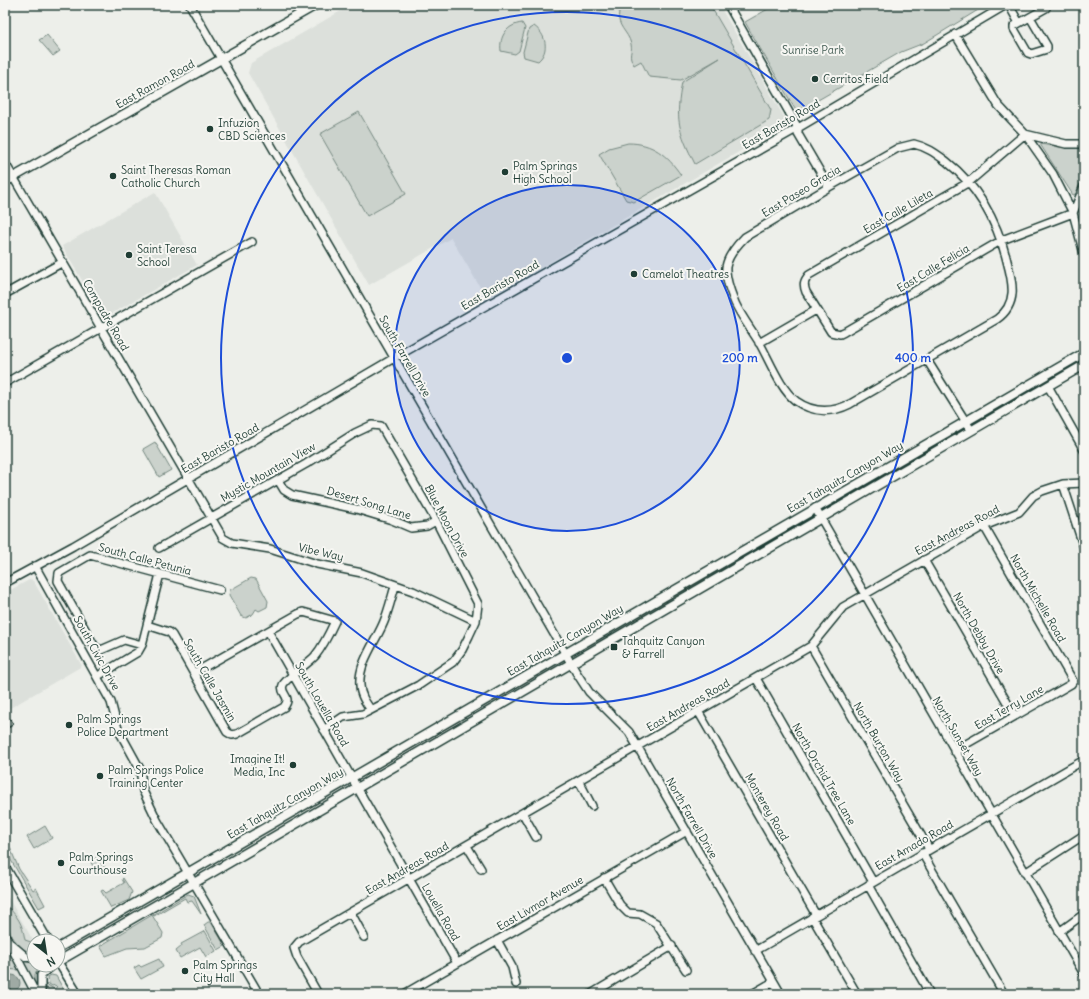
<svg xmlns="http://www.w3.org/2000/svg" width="1089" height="999" font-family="Delius,sans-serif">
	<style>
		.built { fill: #dce0db }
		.green { fill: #cbd2cc; stroke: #758880 }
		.water { fill: #9faaa4; stroke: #6c7e77 }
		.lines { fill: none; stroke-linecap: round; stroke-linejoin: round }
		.minor-casing { stroke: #1f3d34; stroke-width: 10 }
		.major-casing { stroke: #1f3d34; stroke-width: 11 }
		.minor { stroke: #f6f6f2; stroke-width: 7 }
		.major { stroke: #f6f6f2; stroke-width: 8 }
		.ring { fill: none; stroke: #1d4ed8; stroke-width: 2 }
		.poi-dot { fill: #1f3d34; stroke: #f6f6f2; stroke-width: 1.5 }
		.labels { text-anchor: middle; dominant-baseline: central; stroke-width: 4; stroke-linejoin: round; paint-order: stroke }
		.park-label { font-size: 11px; fill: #415b52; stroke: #f6f6f2 }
		.poi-label { font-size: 11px; fill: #1f3d34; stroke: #f6f6f2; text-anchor: start }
		.street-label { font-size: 11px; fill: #1f3d34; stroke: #f6f6f2 }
		.centre { fill: #1d4ed8; stroke: #f6f6f2; stroke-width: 2 }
		.ring-label { font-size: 12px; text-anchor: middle; font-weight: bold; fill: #1d4ed8; stroke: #f6f6f2; stroke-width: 4; stroke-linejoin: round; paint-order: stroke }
	</style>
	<rect width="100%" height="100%" fill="#edefea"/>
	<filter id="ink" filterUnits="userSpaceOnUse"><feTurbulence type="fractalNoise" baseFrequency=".025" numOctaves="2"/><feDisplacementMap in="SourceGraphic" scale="8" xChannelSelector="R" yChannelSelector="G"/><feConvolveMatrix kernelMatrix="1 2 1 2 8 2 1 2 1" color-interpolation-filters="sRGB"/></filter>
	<g filter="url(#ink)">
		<!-- built -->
		<path class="built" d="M351,5H719L787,122L785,125L487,299L451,238L369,285L248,73L251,63Z
			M155,192L197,265L104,318L62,246Z
			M31,579L34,582L82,666L5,711V593Z
			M5,892L34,942V965H47L64,994H5Z"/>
		<!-- green -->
		<path class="green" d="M630,5H710L771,110L769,120L695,164C678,130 675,119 682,82L720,58L681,80L649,77L641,61L634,65C627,53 633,54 631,44C628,31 616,27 619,11Z
			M775,5H982L983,7L924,43L901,52L799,111L795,109L745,22Z
			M522,23L525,28L519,51L515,54L501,51C499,36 507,25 522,23Z
			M534,26C546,34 550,51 538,61L524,57L523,52L529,29Z
			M47,35L60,51L53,56L39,40Z
			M359,112L406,194L367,216L320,134Z
			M628,143C653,143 667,155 681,175L634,202L626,200L599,154L609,148Z
			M1040,144L1067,148H1084C1084,160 1088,191 1073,195Z
			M155,442L171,470L159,477L143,449Z
			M251,578L256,579L268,601L267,607L259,611L256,609L253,614L246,618L241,616L229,595L230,590Z
			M45,826L52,838L34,849L27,837Z
			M8,843L19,869L33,890L36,888L45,905L39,908L5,850V845Z
			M99,856L106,869L98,874L90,861Z
			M123,878L132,892L129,900L111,908L101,891L103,890L106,893L124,883L122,879Z
			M188,894L194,896L201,914L192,901L187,902L185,898L154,916L153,915Z
			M5,904C18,917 22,922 25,940L34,943V951H27C10,941 5,923 5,904Z
			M152,915L163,933L162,938L145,947L127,948L106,956L100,946Z
			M208,922H211L225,946L218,950L204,925Z
			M205,931L216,951L206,957L200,947L180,958L176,951L182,946L181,944Z
			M8,952H9L19,968L18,970L5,969V957L9,954Z
			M159,959L163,967L141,979L134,968L139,965L141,967Z
			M25,962L34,963V965H42L35,974V985L23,966Z
			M51,975L56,976L66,994H47L46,984L54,989L57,987L55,985L52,986L49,984L48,977Z"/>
		<!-- water -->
		<path class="water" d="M4 983a8 8 0 1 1 16 0a8 8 0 1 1-16 0Z"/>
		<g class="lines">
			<!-- minor casing -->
			<g class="minor-casing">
				<path id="minor" d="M190,5L576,672L589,692L629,732L781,994
					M728,5L798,128V134L829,187
					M1009,5L1019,23
					M1030,17L1047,46V49L1031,54L1028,53L1014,29V26L1046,8
					M955,34L998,105L1025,134L1053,174L1073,213L1084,254
					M914,144C927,147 935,153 946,161C979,187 997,221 1007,261C1013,283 1018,304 997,319L850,404C832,413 813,413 796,401C780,389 769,359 759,342C751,329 741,316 735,303C731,293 725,279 726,267C728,255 737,245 745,237L829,187L898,148Z
					M1084,144H1066L1025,134L969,182L809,275C804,281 803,284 806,292L831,332L840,334L844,332L1002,240L1073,213L1084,186
					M5,163L223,538L232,543L270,549L317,564L362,573L413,591L476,621
					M5,294L63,262
					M759,343L816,310
					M927,360L971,430
					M5,383L252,242
					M1048,386L1084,450
					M278,480L284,490L292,495L356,509L392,520L411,528L427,526L436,521
					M1063,484L1084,548
					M815,508L1084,974
					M159,548L306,464L355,433L372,425L381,426L436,521L478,604L476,621L469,636L462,650L453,662L419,685L371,710L363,714L343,717L324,730
					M924,560L1015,716
					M35,566L111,702L118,729L140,769L143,791L157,820L259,994
					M5,583L73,546L394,358L798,128L1006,5
					M147,625L169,632L172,635L227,732L232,735L237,734L284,707C293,696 279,694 283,685C285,679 309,663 315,656C324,645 329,634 335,621L303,612L298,614L194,673
					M268,631L457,963
					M142,645L124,640L101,650L95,647L58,581L59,573L90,555L220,590
					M811,646L929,849
					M98,676L138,652L142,645L160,574
					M756,678L873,882
					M371,710C366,703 360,695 360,685C358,662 378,639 385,619C389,608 392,597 395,586
					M698,711L816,915
					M5,724L8,723
					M954,751L1071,684L1073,681L984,526
					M579,781L592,806
					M523,814L536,837
					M467,846L481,869
					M922,853L1004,994
					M1025,873L1084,835
					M604,878L620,905L628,913L640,914L656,923L686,970
					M868,885L930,994
					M351,913L364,937
					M812,917L857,994
					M1059,932L1084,914
					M5,935L36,994
					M497,940L512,967L516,984
					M11,944L26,957L34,958
					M755,951L1084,760
					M58,962L78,994
					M41,994V975L52,965
					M318,994L297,957L294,948L299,942L811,646L843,607L984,526L1019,512L1033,496L1042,491L1063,484L1084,483
					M404,994L687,831
					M591,994L672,946
					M752,994L773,982"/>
			</g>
			<!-- major casing -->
			<g class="major-casing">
				<path id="major" d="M5,182L316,5
					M5,867L48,941
					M58,948L1084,353
					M58,959L59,961L201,879L1084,365"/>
			</g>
			<!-- minor -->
			<use href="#minor" class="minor"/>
			<!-- major -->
			<use href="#major" class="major"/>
		</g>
	</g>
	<!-- distance rings -->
	<circle cx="567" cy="358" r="173" fill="#1d4ed8" fill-opacity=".12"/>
	<g class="ring">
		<circle cx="567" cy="358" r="173"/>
		<circle cx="567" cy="358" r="346"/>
	</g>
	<!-- markers -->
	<g class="poi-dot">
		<circle cx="815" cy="79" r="4"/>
		<circle cx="210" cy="129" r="4"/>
		<circle cx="505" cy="172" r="4"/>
		<circle cx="113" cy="176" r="4"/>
		<circle cx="129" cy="255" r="4"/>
		<circle cx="634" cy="274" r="4"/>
		<rect x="610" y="643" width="8" height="8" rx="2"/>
		<circle cx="69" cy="725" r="4"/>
		<circle cx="293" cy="765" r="4"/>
		<circle cx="100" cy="776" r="4"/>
		<circle cx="61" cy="863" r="4"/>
		<circle cx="185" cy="971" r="4"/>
	</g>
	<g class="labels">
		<!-- park labels -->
		<g class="park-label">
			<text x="813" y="50">Sunrise Park</text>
		</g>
		<!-- poi labels -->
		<g class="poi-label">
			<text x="823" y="79">Cerritos Field</text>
			<text x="218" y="123">Infuzion<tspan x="218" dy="13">CBD Sciences</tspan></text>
			<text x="513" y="166">Palm Springs<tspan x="513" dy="13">High School</tspan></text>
			<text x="121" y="170">Saint Theresas Roman<tspan x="121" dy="13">Catholic Church</tspan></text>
			<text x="137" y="249">Saint Teresa<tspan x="137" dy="13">School</tspan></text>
			<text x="642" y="274">Camelot Theatres</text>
			<text x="622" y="641">Tahquitz Canyon<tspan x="622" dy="13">&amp; Farrell</tspan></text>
			<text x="77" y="719">Palm Springs<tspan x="77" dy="13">Police Department</tspan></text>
			<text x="285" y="759" text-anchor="end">Imagine It!<tspan x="285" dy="13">Media, Inc</tspan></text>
			<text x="108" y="770">Palm Springs Police<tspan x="108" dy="13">Training Center</tspan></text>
			<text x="69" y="857">Palm Springs<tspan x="69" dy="13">Courthouse</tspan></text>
			<text x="193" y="965">Palm Springs<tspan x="193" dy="13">City Hall</tspan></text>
		</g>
		<!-- street labels -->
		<g class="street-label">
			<text transform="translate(155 84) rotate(-29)">East Ramon Road</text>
			<text transform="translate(781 124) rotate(-30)">East Baristo Road</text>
			<text transform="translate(801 191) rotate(-31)">East Paseo Gracia</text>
			<text transform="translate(898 211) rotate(-30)">East Calle Lileta</text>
			<text transform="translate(933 268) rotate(-31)">East Calle Felicia</text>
			<text transform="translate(500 285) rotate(-30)">East Baristo Road</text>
			<text transform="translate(106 315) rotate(60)">Compadre Road</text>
			<text transform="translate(405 356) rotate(60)">South Farrell Drive</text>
			<text transform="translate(220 448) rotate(-30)">East Baristo Road</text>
			<text transform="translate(268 472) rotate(-30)">Mystic Mountain View</text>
			<text transform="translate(845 477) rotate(-30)">East Tahquitz Canyon Way</text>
			<text transform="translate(369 503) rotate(17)">Desert Song Lane</text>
			<text transform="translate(447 521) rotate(62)">Blue Moon Drive</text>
			<text transform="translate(957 530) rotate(-28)">East Andreas Road</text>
			<text transform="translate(321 552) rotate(13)">Vibe Way</text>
			<text transform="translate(145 559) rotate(15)">South Calle Petunia</text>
			<text transform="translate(1038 598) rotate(60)">North Michelle Road</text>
			<text transform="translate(979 633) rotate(60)">North Debby Drive</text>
			<text transform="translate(565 640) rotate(-30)">East Tahquitz Canyon Way</text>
			<text transform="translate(97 653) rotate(61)">South Civic Drive</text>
			<text transform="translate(210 680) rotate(60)">South Calle Jasmin</text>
			<text transform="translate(322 704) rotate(60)">South Louella Road</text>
			<text transform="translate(688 705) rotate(-30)">East Andreas Road</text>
			<text transform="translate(1009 707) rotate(-30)">East Terry Lane</text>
			<text transform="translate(958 736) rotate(60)">North Sunset Way</text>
			<text transform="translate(879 742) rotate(60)">North Burton Way</text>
			<text transform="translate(824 774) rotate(60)">North Orchid Tree Lane</text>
			<text transform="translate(285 803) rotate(-30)">East Tahquitz Canyon Way</text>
			<text transform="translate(767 807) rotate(60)">Monterey Road</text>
			<text transform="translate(692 818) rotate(60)">North Farrell Drive</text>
			<text transform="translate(914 845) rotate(-30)">East Amado Road</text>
			<text transform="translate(407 868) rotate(-30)">East Andreas Road</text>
			<text transform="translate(540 903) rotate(-30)">East Livmor Avenue</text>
			<text transform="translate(441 912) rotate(60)">Louella Road</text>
		</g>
	</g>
	<circle cx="567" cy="358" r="6" class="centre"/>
	<g class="ring-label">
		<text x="740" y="362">200 m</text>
		<text x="913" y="362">400 m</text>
	</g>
	<!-- margin -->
	<rect width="1089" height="999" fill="none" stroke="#f6f6f2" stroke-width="20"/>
	<rect x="10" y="10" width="1069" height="979" fill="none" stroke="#1f3d34" stroke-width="1.5" filter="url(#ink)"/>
	<!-- north arrow -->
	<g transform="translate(46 953) rotate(150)"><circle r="19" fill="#f6f6f2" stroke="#a0aca6"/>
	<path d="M0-3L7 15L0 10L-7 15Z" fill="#1f3d34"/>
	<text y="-6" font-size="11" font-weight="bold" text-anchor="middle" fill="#1f3d34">N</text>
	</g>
</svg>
